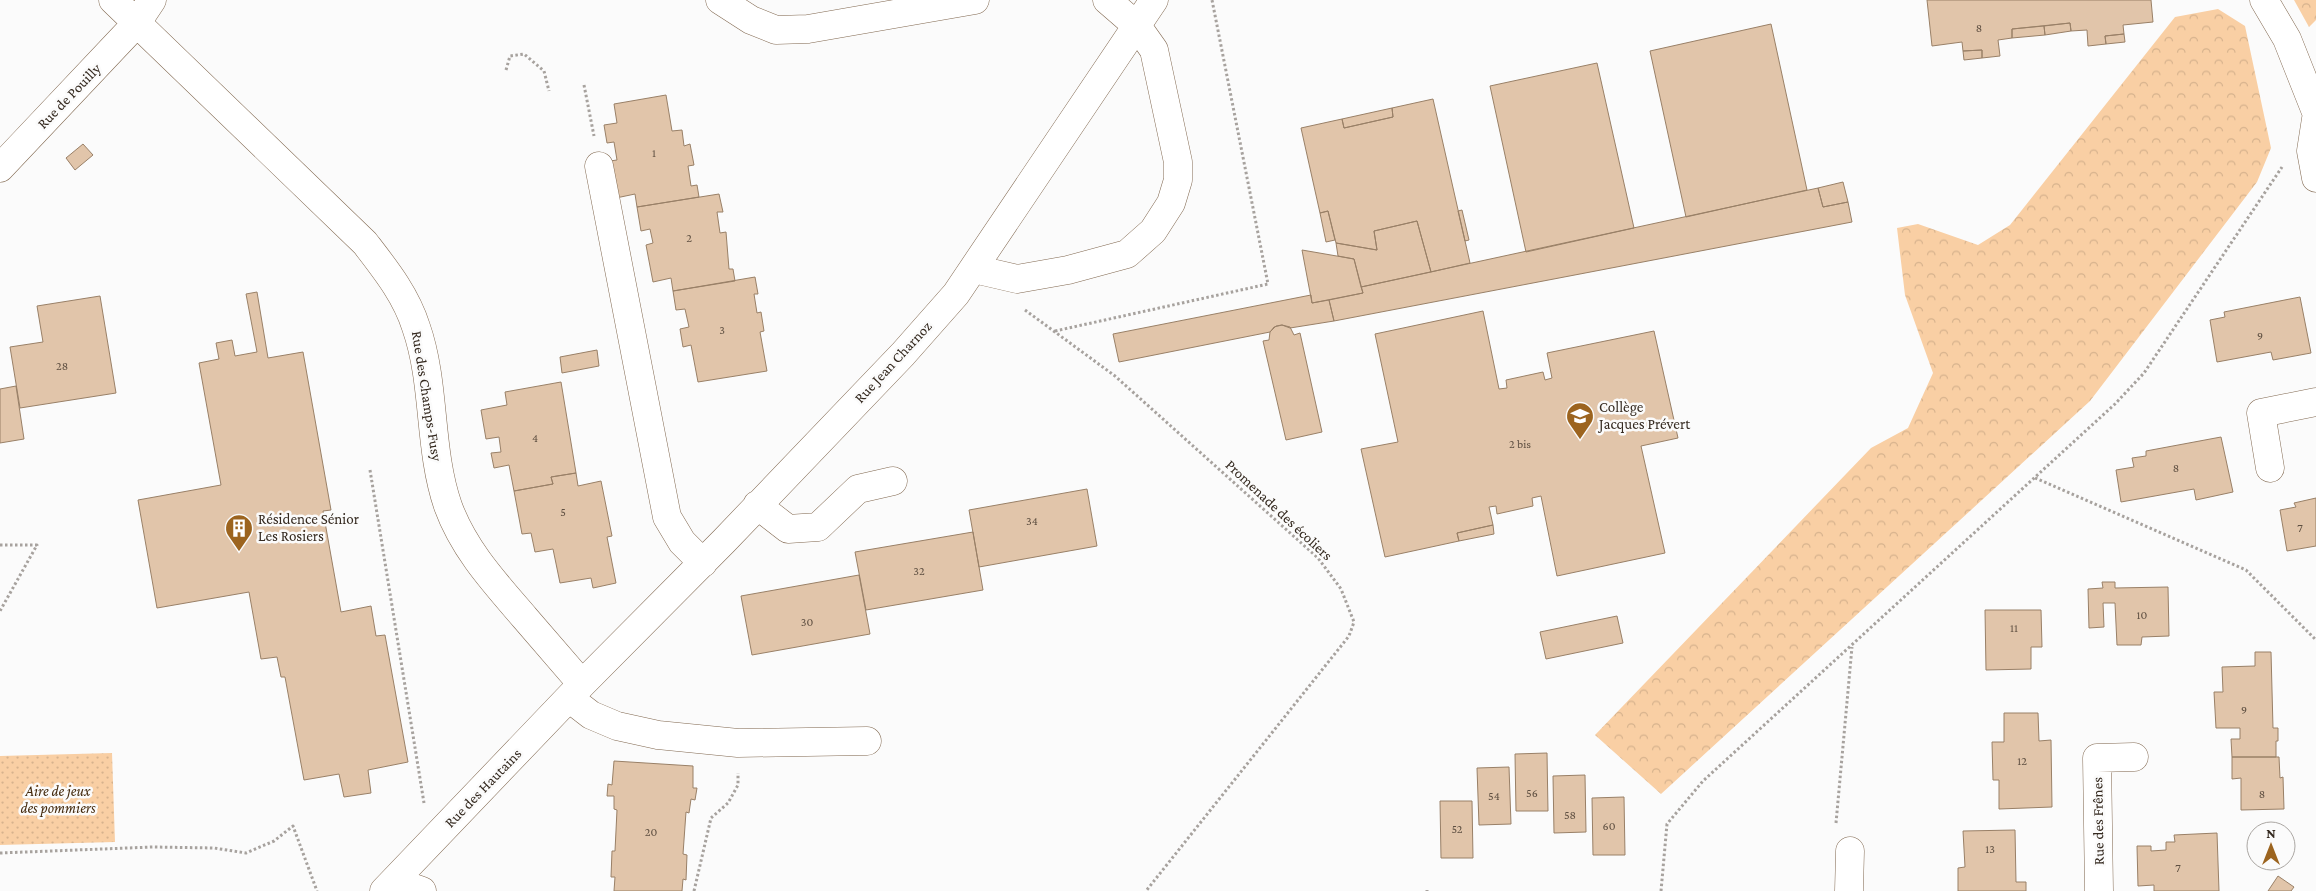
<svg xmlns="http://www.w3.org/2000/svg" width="2316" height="891" font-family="'Crimson Pro',serif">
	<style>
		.forest { fill: url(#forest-crowns) }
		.park { fill: url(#park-dots) }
		.building { fill: #e1c5aa; stroke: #998067 }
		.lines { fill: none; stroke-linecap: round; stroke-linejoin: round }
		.minor-casing { stroke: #826951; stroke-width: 29 }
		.path { stroke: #a7a29e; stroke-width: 3; stroke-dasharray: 2.5 2.5; stroke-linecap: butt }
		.minor { stroke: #fff; stroke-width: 28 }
		.labels { text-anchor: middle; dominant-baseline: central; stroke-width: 5; stroke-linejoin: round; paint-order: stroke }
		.number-label { font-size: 12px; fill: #5f5042 }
		.street-label { font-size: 15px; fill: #34291f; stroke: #fbfbfb }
		.poi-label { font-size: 15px; fill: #34291f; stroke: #fbfbfb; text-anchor: start }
		.park-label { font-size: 15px; font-style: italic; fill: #442a0d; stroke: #fbfbfb }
	</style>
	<defs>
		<pattern id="forest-crowns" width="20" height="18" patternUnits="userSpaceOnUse" patternTransform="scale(1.25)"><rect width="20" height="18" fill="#f9cfa4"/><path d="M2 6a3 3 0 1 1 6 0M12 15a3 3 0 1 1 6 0" fill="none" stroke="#d6b28d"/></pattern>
		<pattern id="park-dots" width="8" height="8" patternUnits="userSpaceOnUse" patternTransform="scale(1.25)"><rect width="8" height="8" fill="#f9cfa4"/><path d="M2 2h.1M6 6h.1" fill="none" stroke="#d6b28d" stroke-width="1.8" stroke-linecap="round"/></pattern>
	</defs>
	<rect width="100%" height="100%" fill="#fbfbfb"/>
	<!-- forest -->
	<path class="forest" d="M2294,0H2316V20L2309,27Z
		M2218,9L2245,26L2271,148L2257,182L2090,401L1661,794L1595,735L1871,448L1908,428L1933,373L1905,295L1897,228L1918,224L1978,245L2010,225L2175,17Z"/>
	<!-- park -->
	<path class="park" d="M112,753L115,842L0,845V756Z"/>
	<!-- building -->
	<path class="building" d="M1927,0H2151L2153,22L2123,25L2124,34L2105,36L2106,44L2088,46L2087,30L2071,31L2070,23L2012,29V38L1998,40L2000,56L1982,58V50L1963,51L1962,42L1932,46Z
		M2070,23L2071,31L2045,35L2044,26Z
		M1771,24L1807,190L1686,217L1650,51Z
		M2044,26L2045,35L2012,38V29Z
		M2124,34L2125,42L2106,44L2105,36Z
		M1982,50V58L1964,60L1963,51Z
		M1597,63L1634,228L1526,252L1490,86Z
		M666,95L672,131L682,130L684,146L690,144L694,165L688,166L691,186L697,185L699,197L637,207L635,194L616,198L610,161L617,160L614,142L607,143L604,125L617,123L614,104Z
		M1433,99L1470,263L1431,272L1417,221L1374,231L1377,250L1336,243L1328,211L1320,213L1301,128L1342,119L1344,128L1393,117L1392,108Z
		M1392,108L1393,117L1344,128L1342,119Z
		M83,144L93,155L75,170L66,158Z
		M1843,182L1848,202L1823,207L1818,188Z
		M1818,188L1823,207L1848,202L1852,222L1334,321L1329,300L1363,293L1361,287Z
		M719,194L723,212H717L720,233L726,232L729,269H733L735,281L673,291L671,278L653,282L646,245L653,243L650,229L641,231L637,207Z
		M1462,210L1469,240L1465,241L1458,211Z
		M1328,211L1335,240L1326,242L1320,213Z
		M1417,221L1431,272L1361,287L1354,259L1338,256L1336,243L1377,250L1374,231Z
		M1302,250L1354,259L1363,293L1312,303Z
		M755,277L758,294H754L757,313L761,312L764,331L760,332L767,371L698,382L691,345L683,347L680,329L689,327L685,309L676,310L673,291Z
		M257,292L268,358L303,352L331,510L323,511L341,612L371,606L376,636L385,635L408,762L368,770L371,793L344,797L339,774L304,780L285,677H281L277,657L261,659L249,592L157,608L138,500L221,485L199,363L219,359L216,343L232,340L235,356L257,352L246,294Z
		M1311,295L1312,303L1329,300L1334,321L1290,328L1282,325L1276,326L1270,332L1119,362L1113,334Z
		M100,296L116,393L20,408L10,347L43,342L37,306Z
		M2300,297L2311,353L2273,360L2271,352L2217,362L2210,320L2225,317L2224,312Z
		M1483,311L1499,389L1507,388L1506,380L1543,372L1545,380L1552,378L1547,353L1654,331L1678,438L1641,446L1665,553L1557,576L1541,496L1532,498L1533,506L1497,514L1496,506L1489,507L1493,525L1457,533L1459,541L1385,557L1361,449L1398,442L1375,334Z
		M1282,325L1290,327L1294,335L1300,333L1322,432L1286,440L1263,341L1269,340L1270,332L1274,327Z
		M597,350L599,366L562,373L560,357Z
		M561,382L576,473L551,477L553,484L514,491L509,465L494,468L491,453L501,452L499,437L486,439L481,410L507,405L505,392Z
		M16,386L24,439L0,443V389Z
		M2221,437L2233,492L2196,500L2194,489L2121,502L2116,470L2134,467L2132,458L2146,456V451Z
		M576,473L578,486L601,481L612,536L607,537L616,583L593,588L591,578L560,583L553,549L535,552L531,533L522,534L514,491L553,484L551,477Z
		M1087,489L1097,546L979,567L969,510Z
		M2316,498V546L2287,551L2280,510L2296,507L2294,503Z
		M1493,525L1494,534L1459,541L1457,533Z
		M973,532L983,590L866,610L855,552Z
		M859,575L870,634L752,655L741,596Z
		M2102,582H2115V588L2168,587L2169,636L2142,637L2141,645H2117L2115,603H2103L2104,627L2089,628L2088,589L2103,588Z
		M1985,610H2041L2042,647H2031V669L1986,670Z
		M1617,616L1623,643L1546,659L1540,632Z
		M2255,652H2271L2273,728H2278V741H2276V757H2232L2231,739H2240V728H2216L2214,692H2223L2222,667L2255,666Z
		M2004,713H2038L2039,741L2051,740L2052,807L1999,809V780H1993L1992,742H2004Z
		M1547,753L1548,811H1516L1515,754Z
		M2232,757H2279L2280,778L2283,777L2284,809L2241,810V778L2232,779Z
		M614,761L693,766V788H697L695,800L691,799L689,813L686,812L683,854L687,855L686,880L683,879L682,891H614L615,877H611L612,851H615L617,810L614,809V796H607L608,784L612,785Z
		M1509,767L1511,824L1479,825L1477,768Z
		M1585,775L1586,832L1554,833L1553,776Z
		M1624,797L1625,855H1593L1592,798Z
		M1440,801H1472L1473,858H1441Z
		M2015,830L2016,882H2026V891H1958V868L1965,867L1963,831Z
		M2217,833L2219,891H2154V885L2138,886L2137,846H2151V851L2166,850V842H2175L2174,835Z
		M2278,876L2294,887L2291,891H2268Z"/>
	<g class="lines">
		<!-- minor casing -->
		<g class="minor-casing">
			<path id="minor" d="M113,0L365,243C385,269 406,295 416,327C436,384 428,448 448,506C464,550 495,583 525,618C544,640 563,662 582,684
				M720,0L751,20L776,30L808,29L975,0
				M2264,0L2287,39L2316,112
				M2316,119L2311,151L2316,178
				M599,166L667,517L682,542L703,563
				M0,168L136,24L152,0
				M974,269L1017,279L1068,270L1127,254L1153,231L1171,203L1178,180V162L1154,50L1137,26L1107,0
				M2270,468L2261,413L2316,402
				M757,505L788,529L818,527L858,489L893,481
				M569,698L591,715L617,726L658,735L738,743L867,741
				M394,881L422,891
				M384,891L582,684L724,541L903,354L956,294L1154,0
				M1849,891L1850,851
				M2099,891L2097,758L2134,757"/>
		</g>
		<!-- path -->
		<path class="path" d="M506,70L510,56L524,54L544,71L549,91
			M584,85L594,136
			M1025,310L1115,376L1318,558L1341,589L1354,622L1349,636L1146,891
			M1055,331L1268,284L1212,0
			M370,470L424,803
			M2035,478L2246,570L2316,640
			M0,545H37L0,611
			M1836,823L1852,647
			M0,853L153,847L214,848L246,853L274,841L293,826L317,891
			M694,891L711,818L728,803L738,785V773
			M1427,891V890
			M1661,891L1667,824L1703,781L2115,404L2144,373L2282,167"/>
		<!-- minor -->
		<use href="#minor" class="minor"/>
	</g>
	<!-- icons -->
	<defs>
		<g id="school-pin" transform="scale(1.4375)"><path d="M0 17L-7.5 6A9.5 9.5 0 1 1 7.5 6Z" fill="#9c641f" stroke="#fbfbfb"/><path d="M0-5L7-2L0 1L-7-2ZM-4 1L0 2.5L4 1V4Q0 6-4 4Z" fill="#fff"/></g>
		<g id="building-pin" transform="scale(1.4375)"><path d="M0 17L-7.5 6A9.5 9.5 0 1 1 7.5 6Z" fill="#9c641f" stroke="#fbfbfb"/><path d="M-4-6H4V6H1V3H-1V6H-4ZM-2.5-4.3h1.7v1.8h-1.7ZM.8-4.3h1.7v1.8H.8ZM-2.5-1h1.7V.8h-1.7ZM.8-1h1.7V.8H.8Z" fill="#fff"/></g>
	</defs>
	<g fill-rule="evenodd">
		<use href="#school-pin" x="1580" y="416"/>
		<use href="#building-pin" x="239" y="528"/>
	</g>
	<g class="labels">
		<!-- number labels -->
		<g class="number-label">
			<text x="1979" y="28">8</text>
			<text x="654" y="153">1</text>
			<text x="689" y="238">2</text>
			<text x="722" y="330">3</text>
			<text x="2260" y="336">9</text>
			<text x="62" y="366">28</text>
			<text x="535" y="438">4</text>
			<text x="1520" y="444">2 bis</text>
			<text x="2176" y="468">8</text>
			<text x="563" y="512">5</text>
			<text x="1032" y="521">34</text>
			<text x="2300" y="528">7</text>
			<text x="919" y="571">32</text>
			<text x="2142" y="615">10</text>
			<text x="807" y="622">30</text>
			<text x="2014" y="628">11</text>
			<text x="2244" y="710">9</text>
			<text x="2022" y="761">12</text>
			<text x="1532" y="793">56</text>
			<text x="2262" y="794">8</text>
			<text x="1494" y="796">54</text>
			<text x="1570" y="815">58</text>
			<text x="1609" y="826">60</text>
			<text x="1457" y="829">52</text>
			<text x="651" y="832">20</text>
			<text x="1990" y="849">13</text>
			<text x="2178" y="868">7</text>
		</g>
		<!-- street labels -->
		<g class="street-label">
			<text transform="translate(69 96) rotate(-46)">Rue de Pouilly</text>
			<text transform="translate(893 362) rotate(-47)">Rue Jean Charnoz</text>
			<text transform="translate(427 396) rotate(81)">Rue des Champs-Fusy</text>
			<text transform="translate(1279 510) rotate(43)">Promenade des écoliers</text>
			<text transform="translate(483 788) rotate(-46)">Rue des Hautains</text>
			<text transform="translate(2098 821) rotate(-91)">Rue des Frênes</text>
		</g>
		<!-- poi labels -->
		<g class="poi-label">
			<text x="1599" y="407">Collège<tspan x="1599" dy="17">Jacques Prévert</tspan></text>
			<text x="258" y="519">Résidence Sénior<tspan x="258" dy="17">Les Rosiers</tspan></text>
		</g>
		<!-- park labels -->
		<g class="park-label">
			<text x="58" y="791">Aire de jeux<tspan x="58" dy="17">des pommiers</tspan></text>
		</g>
	</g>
	<!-- north arrow -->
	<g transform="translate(2271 846)"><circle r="24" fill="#fbfbfb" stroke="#aba7a3"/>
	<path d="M0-4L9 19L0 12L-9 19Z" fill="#9c641f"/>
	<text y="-8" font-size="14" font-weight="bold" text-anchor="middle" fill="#34291f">N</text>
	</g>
</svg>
